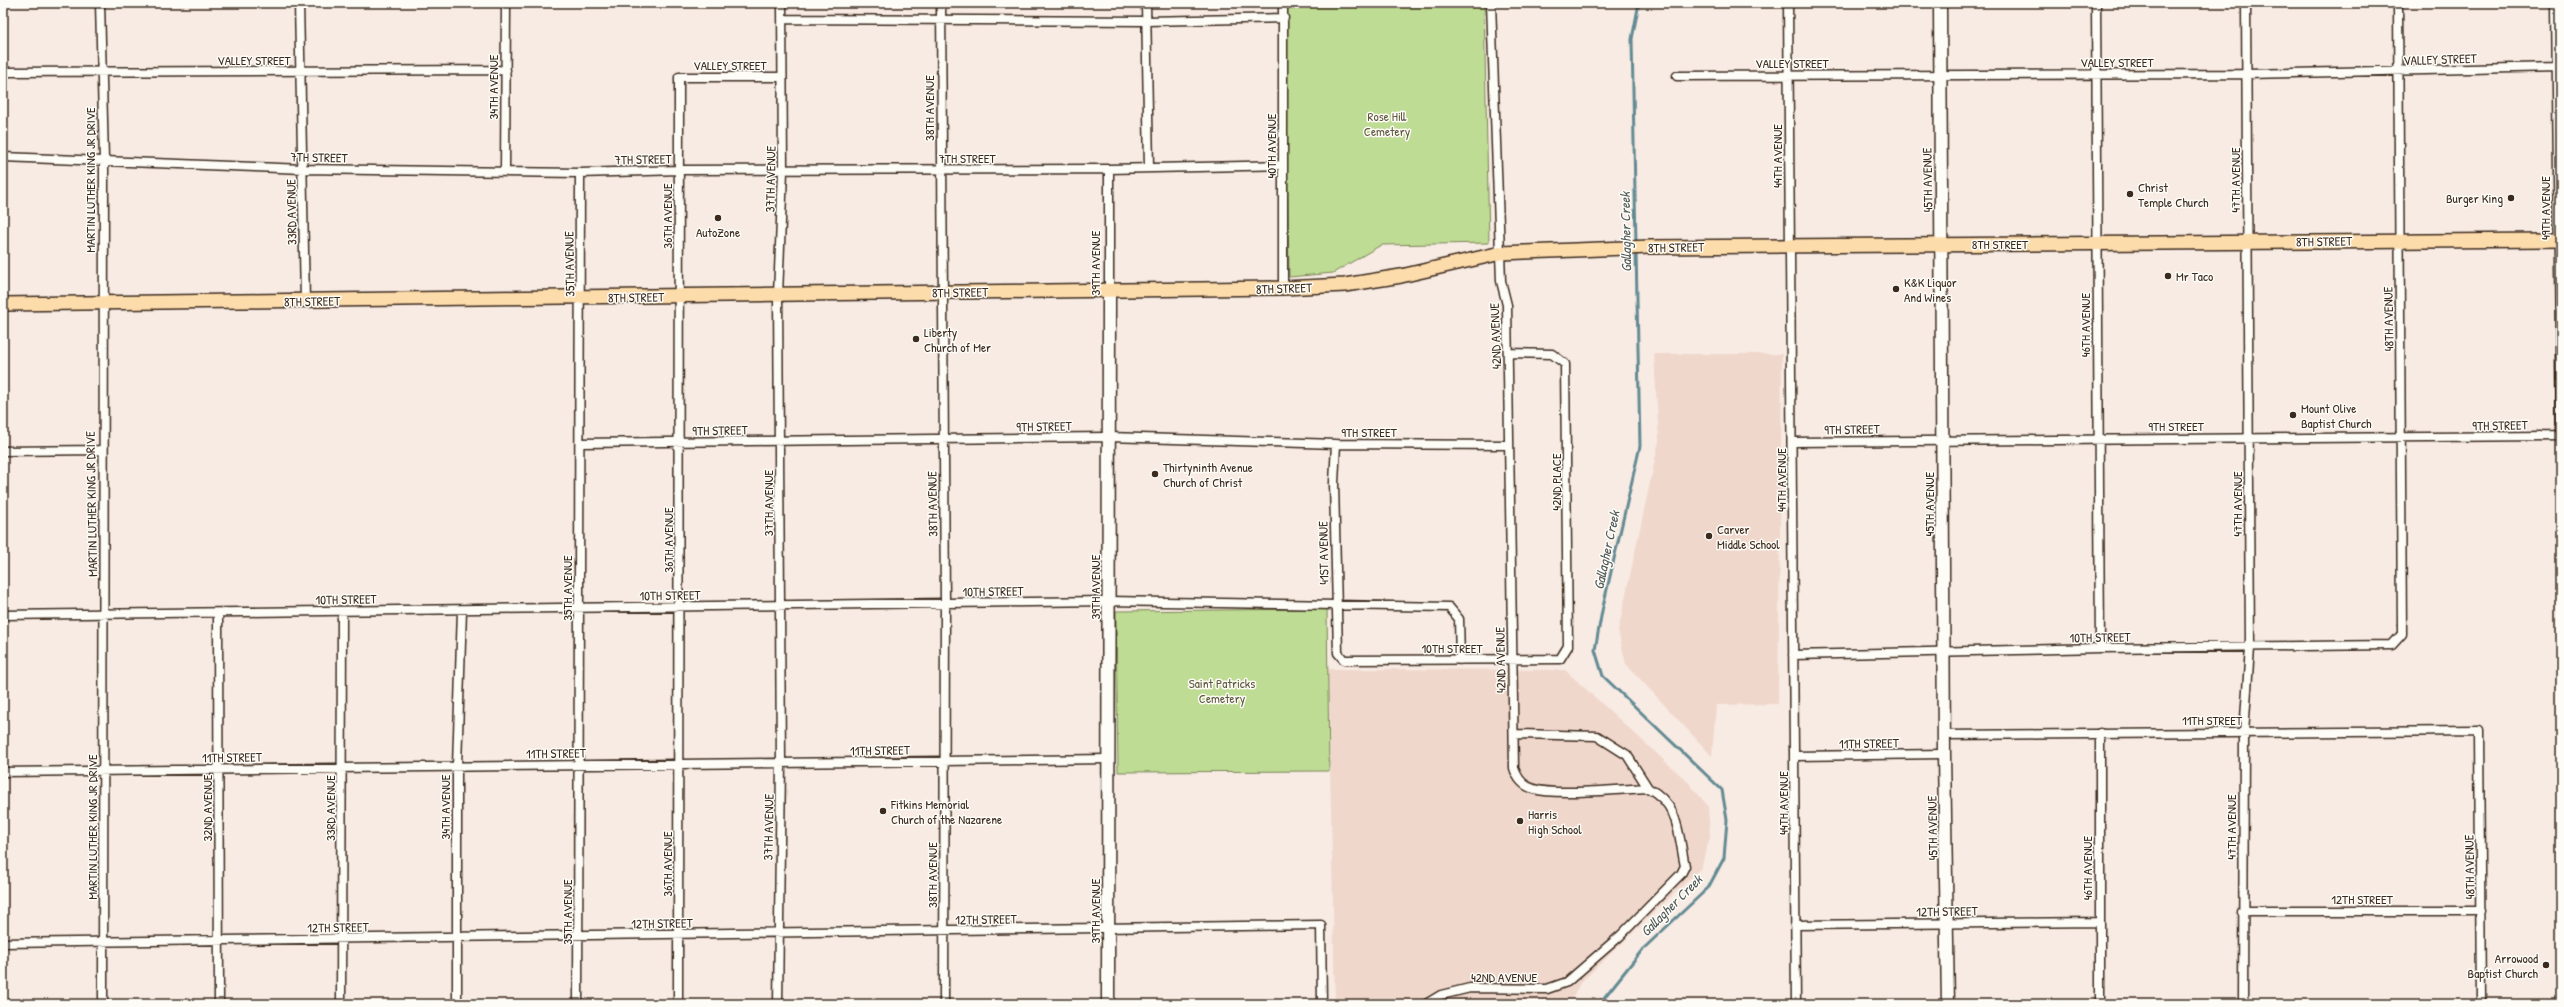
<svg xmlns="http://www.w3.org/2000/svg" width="2564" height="1007" font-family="'Patrick Hand',sans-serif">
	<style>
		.built { fill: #f0d7cc }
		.green { fill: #bedc94; stroke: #7c8359 }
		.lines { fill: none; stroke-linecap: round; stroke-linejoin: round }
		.stream { stroke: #648a93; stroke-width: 3 }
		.street-casing { stroke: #3b2a1e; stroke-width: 11 }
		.secondary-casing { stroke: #3b2a1e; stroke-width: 15 }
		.primary-casing { stroke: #3b2a1e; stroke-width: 16 }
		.street { stroke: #fdfcf7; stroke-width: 8 }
		.secondary { stroke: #fdfcf7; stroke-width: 12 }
		.primary { stroke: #fddcac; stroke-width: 13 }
		.poi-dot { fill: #3b2a1e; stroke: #fdfcf7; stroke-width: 1.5 }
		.labels { text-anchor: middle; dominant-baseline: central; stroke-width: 3; stroke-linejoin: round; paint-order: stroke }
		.street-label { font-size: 13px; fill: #3b2a1e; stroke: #fdfcf7 }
		.park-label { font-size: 13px; fill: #5c563c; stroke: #fdfcf7 }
		.poi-label { font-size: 13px; fill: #3b2a1e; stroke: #fdfcf7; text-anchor: start }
		.water-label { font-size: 14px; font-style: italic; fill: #505a58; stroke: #fdfcf7 }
	</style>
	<rect width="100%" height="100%" fill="#f7ebe3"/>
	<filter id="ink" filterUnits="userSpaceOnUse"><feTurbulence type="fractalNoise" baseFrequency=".025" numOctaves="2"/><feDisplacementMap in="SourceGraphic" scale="8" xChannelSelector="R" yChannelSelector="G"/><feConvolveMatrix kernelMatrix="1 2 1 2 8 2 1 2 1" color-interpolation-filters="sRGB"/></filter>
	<g filter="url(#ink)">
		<!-- built -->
		<path class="built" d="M1654,354H1782L1778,704L1716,705L1712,756L1626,664L1618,631L1659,441Z
			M1328,669L1565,670L1688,782L1708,806L1710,837L1701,868L1580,983L1570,1004H1335Z"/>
		<!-- green -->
		<path class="green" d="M1285,3H1484L1489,243L1381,245L1333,273L1289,277Z
			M1327,609L1329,771L1118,772L1116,611Z"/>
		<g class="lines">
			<!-- stream -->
			<path class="stream" d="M1636,244L1632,39L1639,3
				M1599,1004L1643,949L1708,888L1724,858L1727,820L1722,790L1603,676L1595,650L1602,611L1640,446L1636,250"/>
			<!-- street casing -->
			<g class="street-casing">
				<path id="street" d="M100,3L104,160L103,1004
					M299,3L305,301
					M941,3L945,604L944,1004
					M1146,3L1149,168
					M1788,3L1796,1004
					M2096,3L2100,648
					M782,19L1146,21L1284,18
					M3,72L506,70
					M1677,76L2247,74L2560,67
					M3,157L303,169L580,173L679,170L1109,169L1283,165
					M1109,169V290
					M505,172L506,3
					M1283,288V3
					M1792,442L2561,436L2556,3
					M581,443L1109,437L1336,444L1508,445
					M1336,444L1334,483L1338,653L1344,660L1560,659L1568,646L1565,364L1552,354L1508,353
					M3,451L102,450
					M218,613L219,1004
					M3,615L1109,601L1449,607L1459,619L1460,660
					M1793,655L2100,648L2392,645L2402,634L2398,3
					M1514,734L1597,736L1627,755L1648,788
					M1944,735L2479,731L2481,1004
					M1795,756L1944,754
					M3,772L1109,759
					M2242,911H2481
					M1795,925L2099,922
					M3,943L1321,925L1322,1004
					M341,1004L342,611
					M457,1004V766L462,610
					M578,1004L580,173
					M678,1004L679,77H782
					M778,1004L781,763L778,295L783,171L782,3
					M1426,1004L1441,995L1470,988L1547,989L1567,982L1620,936L1681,874L1685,866C1678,834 1680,805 1648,788C1621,789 1556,796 1534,789C1523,786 1517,778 1514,768L1507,305L1501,281L1491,3
					M2100,1004V733
					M2243,1004L2244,732L2250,648L2246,3"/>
			</g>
			<!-- secondary casing -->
			<g class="secondary-casing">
				<path id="secondary" d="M1940,3L1944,754L1948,1004
					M1108,1004L1109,290"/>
			</g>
			<!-- primary casing -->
			<g class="primary-casing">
				<path id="primary" d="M3,304L1283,288L1345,285L1401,276L1501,253L1650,247L2561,240"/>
			</g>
			<!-- street -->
			<use href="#street" class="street"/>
			<!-- secondary -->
			<use href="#secondary" class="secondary"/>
			<!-- primary -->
			<use href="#primary" class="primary"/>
		</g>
	</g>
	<!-- markers -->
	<g class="poi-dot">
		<circle cx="2130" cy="194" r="4"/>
		<circle cx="2511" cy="198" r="4"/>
		<circle cx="718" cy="218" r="4"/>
		<circle cx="2168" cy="276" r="4"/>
		<circle cx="1896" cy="289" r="4"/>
		<circle cx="916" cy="339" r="4"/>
		<circle cx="2293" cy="415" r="4"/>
		<circle cx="1155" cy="474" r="4"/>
		<circle cx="1709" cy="536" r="4"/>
		<circle cx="883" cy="811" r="4"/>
		<circle cx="1520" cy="821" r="4"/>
		<circle cx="2546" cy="965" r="4"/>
	</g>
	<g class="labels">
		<!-- street labels -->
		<g class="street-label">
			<text transform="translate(2440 59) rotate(-2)">VALLEY STREET</text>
			<text x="254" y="60">VALLEY STREET</text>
			<text x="2117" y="62">VALLEY STREET</text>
			<text x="1792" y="63">VALLEY STREET</text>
			<text x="730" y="65">VALLEY STREET</text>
			<text transform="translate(493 87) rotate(-90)">34TH AVENUE</text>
			<text transform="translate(929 108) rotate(-90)">38TH AVENUE</text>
			<text transform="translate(1271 146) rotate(-90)">40TH AVENUE</text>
			<text transform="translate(1777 156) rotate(-90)">44TH AVENUE</text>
			<text transform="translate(319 157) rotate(1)">7TH STREET</text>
			<text x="967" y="158">7TH STREET</text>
			<text transform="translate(643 159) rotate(-1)">7TH STREET</text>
			<text transform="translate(770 179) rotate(-89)">37TH AVENUE</text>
			<text transform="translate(90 180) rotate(-90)">MARTIN LUTHER KING JR DRIVE</text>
			<text transform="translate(1927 180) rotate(-91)">45TH AVENUE</text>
			<text transform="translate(2235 180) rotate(-90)">47TH AVENUE</text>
			<text transform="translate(2545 208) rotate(-90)">49TH AVENUE</text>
			<text transform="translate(291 212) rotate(-91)">33RD AVENUE</text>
			<text transform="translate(667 216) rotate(-90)">36TH AVENUE</text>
			<text transform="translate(2324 241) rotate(-1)">8TH STREET</text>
			<text x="2000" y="244">8TH STREET</text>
			<text transform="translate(1676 247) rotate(-1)">8TH STREET</text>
			<text transform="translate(1095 263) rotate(-90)">39TH AVENUE</text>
			<text transform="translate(569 264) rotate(-91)">35TH AVENUE</text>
			<text transform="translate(1284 288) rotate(-2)">8TH STREET</text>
			<text transform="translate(960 292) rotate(-1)">8TH STREET</text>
			<text transform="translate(636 297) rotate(-1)">8TH STREET</text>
			<text transform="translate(312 301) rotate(-1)">8TH STREET</text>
			<text transform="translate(2388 319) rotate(-91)">48TH AVENUE</text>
			<text transform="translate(2085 325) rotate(-90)">46TH AVENUE</text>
			<text transform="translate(1495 336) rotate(-92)">42ND AVENUE</text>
			<text transform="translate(2500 425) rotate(-1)">9TH STREET</text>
			<text transform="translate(1044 426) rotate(-1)">9TH STREET</text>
			<text x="2176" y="426">9TH STREET</text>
			<text transform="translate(1852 429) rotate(-1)">9TH STREET</text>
			<text transform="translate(720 430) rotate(-1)">9TH STREET</text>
			<text x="1369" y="432">9TH STREET</text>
			<text transform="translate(1781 480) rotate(-90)">44TH AVENUE</text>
			<text transform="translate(1556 482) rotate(-90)">42ND PLACE</text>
			<text transform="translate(768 503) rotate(-90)">37TH AVENUE</text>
			<text transform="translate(91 504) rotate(-91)">MARTIN LUTHER KING JR DRIVE</text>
			<text transform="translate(932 504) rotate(-91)">38TH AVENUE</text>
			<text transform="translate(1929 504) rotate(-90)">45TH AVENUE</text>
			<text transform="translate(2237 504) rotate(-90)">47TH AVENUE</text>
			<text transform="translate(668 540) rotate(-90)">36TH AVENUE</text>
			<text transform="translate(1323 553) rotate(-91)">41ST AVENUE</text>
			<text transform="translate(1095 587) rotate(-90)">39TH AVENUE</text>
			<text transform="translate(567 588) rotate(-90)">35TH AVENUE</text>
			<text transform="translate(993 591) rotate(-1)">10TH STREET</text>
			<text transform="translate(670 595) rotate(-1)">10TH STREET</text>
			<text transform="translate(346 599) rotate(-1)">10TH STREET</text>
			<text transform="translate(2100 637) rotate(-1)">10TH STREET</text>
			<text x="1452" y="648">10TH STREET</text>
			<text transform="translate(1500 660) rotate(-91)">42ND AVENUE</text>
			<text x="2212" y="720">11TH STREET</text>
			<text transform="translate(1869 743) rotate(-1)">11TH STREET</text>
			<text transform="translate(880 750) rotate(-1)">11TH STREET</text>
			<text transform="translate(556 753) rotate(-1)">11TH STREET</text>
			<text transform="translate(232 757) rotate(-1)">11TH STREET</text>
			<text transform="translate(1783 803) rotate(-90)">44TH AVENUE</text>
			<text transform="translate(445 807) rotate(-90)">34TH AVENUE</text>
			<text transform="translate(207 808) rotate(-90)">32ND AVENUE</text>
			<text transform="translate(330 808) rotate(-90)">33RD AVENUE</text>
			<text transform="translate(92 827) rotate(-90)">MARTIN LUTHER KING JR DRIVE</text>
			<text transform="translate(768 827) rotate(-89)">37TH AVENUE</text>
			<text transform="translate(2231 827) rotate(-90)">47TH AVENUE</text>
			<text transform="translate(1932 828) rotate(-91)">45TH AVENUE</text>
			<text transform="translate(667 864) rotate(-90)">36TH AVENUE</text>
			<text transform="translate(2469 867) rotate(-91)">48TH AVENUE</text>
			<text transform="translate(2087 868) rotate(-90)">46TH AVENUE</text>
			<text transform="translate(932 875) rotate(-90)">38TH AVENUE</text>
			<text x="2362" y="899">12TH STREET</text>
			<text transform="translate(1095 911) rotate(-90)">39TH AVENUE</text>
			<text transform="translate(1947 911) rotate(-1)">12TH STREET</text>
			<text transform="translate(567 912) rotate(-90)">35TH AVENUE</text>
			<text transform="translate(986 919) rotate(-1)">12TH STREET</text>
			<text transform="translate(662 923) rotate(-1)">12TH STREET</text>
			<text transform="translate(338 927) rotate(-1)">12TH STREET</text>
			<text x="1504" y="977">42ND AVENUE</text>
		</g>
		<!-- park labels -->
		<g class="park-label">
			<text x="1387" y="116">Rose Hill<tspan x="1387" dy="15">Cemetery</tspan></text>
			<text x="1222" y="683">Saint Patricks<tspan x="1222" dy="15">Cemetery</tspan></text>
		</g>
		<!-- poi labels -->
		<g class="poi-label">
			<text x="2138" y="187">Christ<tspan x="2138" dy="15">Temple Church</tspan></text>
			<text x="2503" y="198" text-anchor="end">Burger King</text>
			<text x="718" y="232" text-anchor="middle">AutoZone</text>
			<text x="2176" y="276">Mr Taco</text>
			<text x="1904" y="282">K&amp;K Liquor<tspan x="1904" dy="15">And Wines</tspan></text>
			<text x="924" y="332">Liberty<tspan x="924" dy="15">Church of Mer</tspan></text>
			<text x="2301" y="408">Mount Olive<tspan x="2301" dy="15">Baptist Church</tspan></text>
			<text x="1163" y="467">Thirtyninth Avenue<tspan x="1163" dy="15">Church of Christ</tspan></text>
			<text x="1717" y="529">Carver<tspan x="1717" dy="15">Middle School</tspan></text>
			<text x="891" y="804">Fitkins Memorial<tspan x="891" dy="15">Church of the Nazarene</tspan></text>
			<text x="1528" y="814">Harris<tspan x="1528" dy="15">High School</tspan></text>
			<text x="2538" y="958" text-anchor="end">Arrowood<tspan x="2538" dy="15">Baptist Church</tspan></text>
		</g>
		<!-- water labels -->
		<g class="water-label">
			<text transform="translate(1625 232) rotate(-91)">Gallagher Creek</text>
			<text transform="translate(1606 550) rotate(-78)">Gallagher Creek</text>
			<text transform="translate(1671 905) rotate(-45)">Gallagher Creek</text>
		</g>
	</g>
	<!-- margin -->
	<rect width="2564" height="1007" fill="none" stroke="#fdfcf7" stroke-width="16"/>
	<rect x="8" y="8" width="2548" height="991" fill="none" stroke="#3b2a1e" stroke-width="1.5" filter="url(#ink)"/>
</svg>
